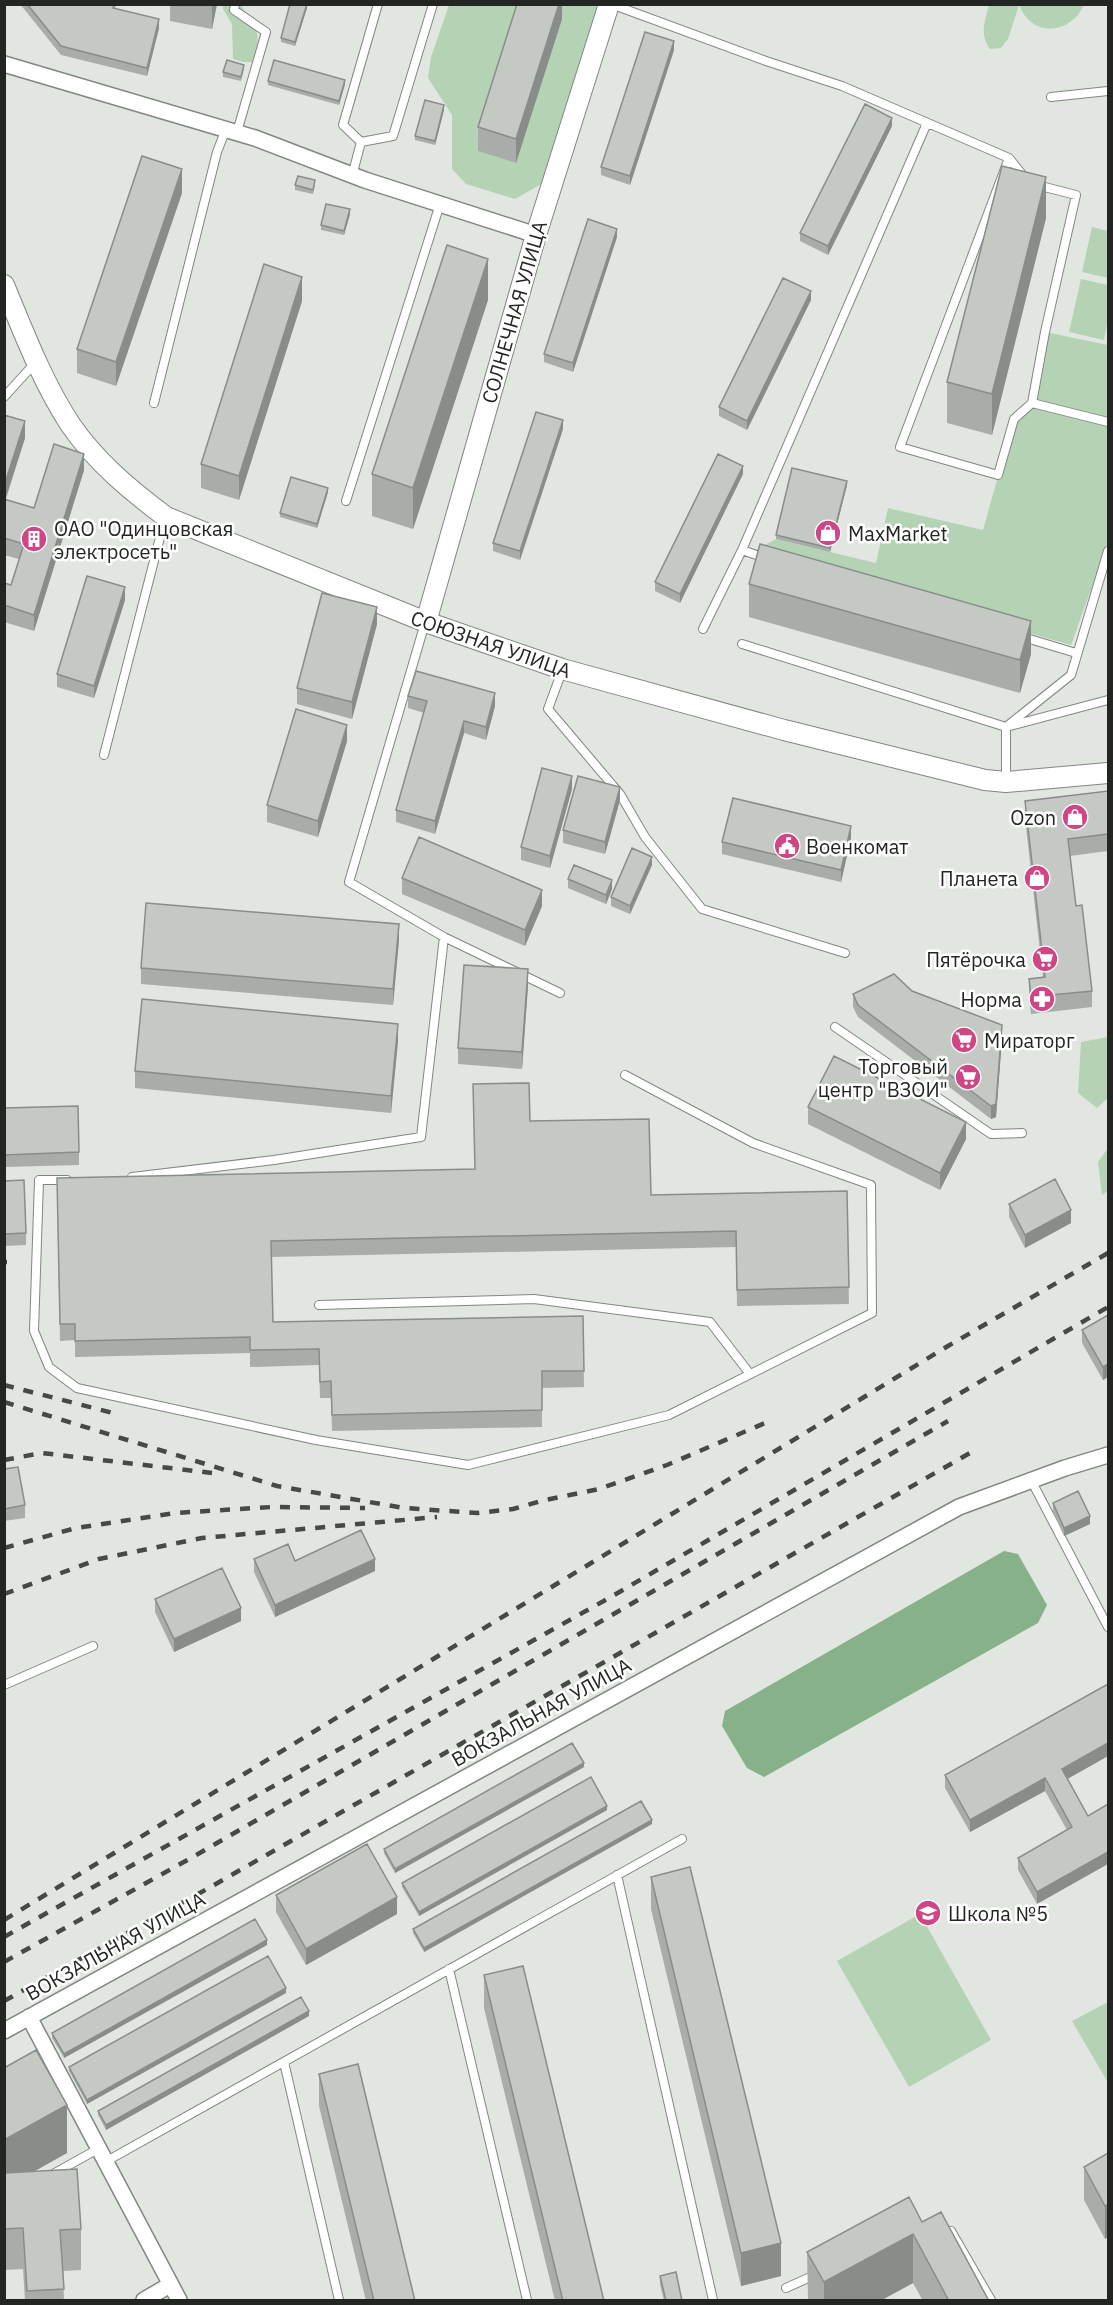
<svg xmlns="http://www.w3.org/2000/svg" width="1113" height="2305" font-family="'IBM Plex Sans',sans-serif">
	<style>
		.green { fill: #b4d3b5 }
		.water { fill: #87b189 }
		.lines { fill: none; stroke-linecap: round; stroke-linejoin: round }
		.service-casing { stroke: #828682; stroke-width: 10 }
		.minor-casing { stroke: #828682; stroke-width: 18 }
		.tertiary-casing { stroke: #828682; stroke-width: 22 }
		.service { stroke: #fff; stroke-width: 8 }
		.minor { stroke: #fff; stroke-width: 15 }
		.tertiary { stroke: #fff; stroke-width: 20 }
		.rail { stroke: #464946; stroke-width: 4.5; stroke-dasharray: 10 10; stroke-linecap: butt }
		.wall { fill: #a9ada9 }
		.shaded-wall { fill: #898d89 }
		.building { fill: #c4c9c4; stroke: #898d89; stroke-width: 1.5 }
		.labels { text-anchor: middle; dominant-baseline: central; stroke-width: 5; stroke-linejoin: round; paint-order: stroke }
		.street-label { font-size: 20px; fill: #232523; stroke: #fff }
		.poi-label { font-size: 20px; fill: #232523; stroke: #fff; text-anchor: start }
	</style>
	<rect width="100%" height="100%" fill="#e1e6e1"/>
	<!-- green -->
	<path class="green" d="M223,5H243L242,7C259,33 260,30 255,62H243L233,59L232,24L223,9Z
		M449,5H600L550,179L515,199L466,184L452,169V115L428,78L431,57Z
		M989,5H1084C1070,35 1032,38 1019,5L1008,39L1001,48L990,49C979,33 985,22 989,5Z
		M1092,227L1108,231V278L1082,272Z
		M1081,279L1108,285V319L1104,340L1069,332Z
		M1045,332L1108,345V542L1071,645L750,553L776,539L876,563L888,508L983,530L1014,419L1032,403Z
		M1108,1037V1098L1097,1108L1078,1093L1081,1042Z
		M1108,1148V1191L1102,1195L1098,1162Z
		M920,1914L991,2040L909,2087L837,1961Z
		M1108,2002V2080L1107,2081L1072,2021Z"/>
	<!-- water -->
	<path class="water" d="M1004,1551L1018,1554L1047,1605L1038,1623L764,1777L747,1768L722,1726L725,1711Z"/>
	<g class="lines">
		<!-- service casing -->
		<g class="service-casing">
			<path id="service" d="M235,4L234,10L266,32L237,132
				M611,4L766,61L842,86L1009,158
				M1051,97L1108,91
				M361,142L343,125L378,4
				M1009,158L1029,183L1076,195L1045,332L1032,403L1014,419L998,475L900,447Z
				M352,176L361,142L393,136L433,4
				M4,397L35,363
				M154,403L217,152L226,129
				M1032,403L1108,422
				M346,501L440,204
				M765,558L742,550L927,123
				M425,623L349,882L444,937L560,993
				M703,629L742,550
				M1023,637L1076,653
				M742,644L1006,727L1108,700
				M562,671L548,709L620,794L645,837L702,909L845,953
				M104,755L165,518
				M1006,782V727L1071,675L1108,551
				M835,1027L991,1134L1022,1133
				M132,1177L274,1160L421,1137L444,937
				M67,1180H39L34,1331L49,1367L77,1388L316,1440L468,1465L669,1415L872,1313L871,1185L753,1143L625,1075
				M319,1305L534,1299L710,1322L750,1374
				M1031,1480L1108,1627
				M4,1685L93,1646
				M617,1875L713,2300
				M449,1969L527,2300
				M284,2062L339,2300
				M105,2162L682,1839
				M53,2174L98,2149
				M951,2231L991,2300
				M786,2288L817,2274"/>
		</g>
		<!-- minor casing -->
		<g class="minor-casing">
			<path id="minor" d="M4,64L255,138L365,180L536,235
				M29,2017L179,2300
				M4,2031L959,1507L1065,1468L1108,1455
				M144,2300L170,2285"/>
		</g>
		<!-- tertiary casing -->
		<g class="tertiary-casing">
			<path id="tertiary" d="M4,285C24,333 42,381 70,424C95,461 130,490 166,517L426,622L562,669L784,730L985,780L1006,782L1108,773
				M426,622L536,235L609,4"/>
		</g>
		<!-- service -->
		<use href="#service" class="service"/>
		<!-- minor -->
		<use href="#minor" class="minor"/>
		<!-- tertiary -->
		<use href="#tertiary" class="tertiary"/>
		<!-- rail -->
		<path class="rail" d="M4,1262H7
			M4,1385L117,1414
			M4,1402L277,1486L404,1508L478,1513L513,1509L545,1500L599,1489L667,1465L772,1420
			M4,1460L42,1453L212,1473
			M4,1548L76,1528L175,1513L272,1507L365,1508
			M4,1594L99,1559L202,1538L437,1517
			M4,1920L948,1346L1108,1253
			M4,1937L609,1598L1108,1307
			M4,1962L191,1858L948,1421
			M4,2001L207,1889L970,1453"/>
	</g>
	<!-- wall -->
	<path class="wall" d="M20,4H116L115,9L159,28L147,76L61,55Z
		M170,4H217L212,29L170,21Z
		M562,4V19L516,163L478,151V127Z
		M307,8L295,46L281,42V38Z
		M674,50L630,185L601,175V167Z
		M244,69L241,81L223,77V72Z
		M268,81L345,84L339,105L268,85Z
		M444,110L435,145L415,140V136Z
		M892,126L828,255L800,241V233Z
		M295,185H315L313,194L295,190Z
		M182,193L116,386L77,373V349Z
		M350,214L344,235L321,230V225Z
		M1046,218L992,435L947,423V382Z
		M617,237L573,372L544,362V354Z
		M488,300L413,529L372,516V474Z
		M811,300L747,430L719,416V407Z
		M302,301L239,500L201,488V464Z
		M4,415L25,438L6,499L34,508L84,470L34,631L4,622V583L11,585L19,559L4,555Z
		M563,429L520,560L493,551V543Z
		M743,474L680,603L655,591V582Z
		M847,485L830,552L776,539V535Z
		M328,492L317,528L280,517V513Z
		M749,584L1031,654L1020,693L749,617Z
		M125,600L94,698L57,687V674Z
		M377,624L352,719L297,704V688Z
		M408,696L495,706L486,740L464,733L435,834L396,822V810L424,713L408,708Z
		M347,741L318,837L267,822V805Z
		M572,789L550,868L521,860V847Z
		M1108,791V851L1070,856L1076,906L1092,991V1007L1031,1014L1029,996V979L1043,978L1025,818V801Z
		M620,800L605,854L563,843V830Z
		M851,838L841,882L722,854V842Z
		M652,865L630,914L611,906V897Z
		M402,878L542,906L525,946L402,894Z
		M568,879L612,889L606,904L568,888Z
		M399,940L393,1005L141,984V968Z
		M528,986L522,1069L458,1064V1048Z
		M853,994L1002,1038L996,1117L991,1119L858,1017L853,1007Z
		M398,1041L391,1113L135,1088V1071Z
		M808,1107L966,1139L940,1190L808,1124Z
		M4,1108L79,1152V1165L4,1167Z
		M530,1121L651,1195L847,1191L849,1304L737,1306L736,1247L271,1257L273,1322L583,1316L584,1387L542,1388V1427L332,1431L331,1398H320L319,1365L250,1367V1353L75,1357V1340L60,1341L57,1194L474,1169Z
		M4,1181L26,1233V1245L4,1246Z
		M1009,1204L1071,1223L1025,1248L1009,1217Z
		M1108,1315V1377L1103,1380L1082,1343V1330Z
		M4,1469L25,1505V1518L4,1521Z
		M1053,1503L1090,1524L1064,1536L1053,1512Z
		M1108,1527V1539L1107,1537V1528Z
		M254,1559L295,1561L375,1571L275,1617L254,1572Z
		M155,1599L241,1621L174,1652L155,1612Z
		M1108,1684V1756L1067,1779L1088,1816L1037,1904L1018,1870V1858L1067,1830L1045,1791L970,1832L945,1788V1775Z
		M584,1767L395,1873L384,1853V1849Z
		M607,1810L419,1916L402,1887V1883Z
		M652,1824L424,1952L413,1933V1929Z
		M651,1877L781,2276L741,2286L651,1909Z
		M276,1895L397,1914L306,1965L276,1912Z
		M267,1945L64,2058L52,2038V2033Z
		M484,1975L604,2301H555L484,2008Z
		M286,1993L87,2104L69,2071V2067Z
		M309,2016L106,2130L98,2115V2111Z
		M4,2068L67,2153L35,2171L81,2229V2270L63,2271L64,2301H25L23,2269L4,2270Z
		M319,2074L415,2301H366L319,2106Z
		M1108,2153L1105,2239L1084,2200V2167Z
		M922,2222L989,2301H923L913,2283L880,2301H808L807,2252Z
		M660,2276L682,2301H664L660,2284Z"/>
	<!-- shaded-wall -->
	<path class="shaded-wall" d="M212,4H217L212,29Z
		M307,4V8L295,46V42Z
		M559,4H562V19L516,163V139Z
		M159,19V28L147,76V68Z
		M674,41V50L630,185V176Z
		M345,80V84L339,105V101Z
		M444,105V110L435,145V141Z
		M892,118V126L828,255V246Z
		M182,169V193L116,386V362Z
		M1046,177V218L992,435V394Z
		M350,209V214L344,235V231Z
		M617,229V237L573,372V363Z
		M488,259V300L413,529V488Z
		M302,277V301L239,500V476Z
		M811,291V300L747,430V421Z
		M563,420V429L520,560V551Z
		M25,421V438L4,503V486Z
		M84,454V470L34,631V615Z
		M743,466V474L680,603V594Z
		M847,481V485L830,552V548Z
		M328,488V492L317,528V524Z
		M125,587V600L94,698V686Z
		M377,607V624L352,719V702Z
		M1031,621V654L1020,693V660Z
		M495,693V706L486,740V727Z
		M464,721V733L435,834V821Z
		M347,725V741L318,837V821Z
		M572,776V789L550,868V856Z
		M620,787V800L605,854V842Z
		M851,826V838L841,882V870Z
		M652,857V865L630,914V906Z
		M612,880V889L606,904V895Z
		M542,890V906L525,946V930Z
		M399,924V940L393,1005V989Z
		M528,969V986L522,1069V1052Z
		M398,1024V1041L391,1113V1096Z
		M1002,1025V1038L996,1117L991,1119V1106Z
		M966,1122V1139L940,1190V1173Z
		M1071,1210V1223L1025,1248V1235Z
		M1108,1364V1377L1103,1380V1367Z
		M1090,1516V1524L1064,1536V1528Z
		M375,1559V1571L275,1617V1605Z
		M241,1608V1621L174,1652V1639Z
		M1108,1743V1756L1062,1782V1769Z
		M584,1763V1767L395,1873V1869Z
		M1045,1778V1791L970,1832V1820Z
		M607,1806V1810L419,1916V1912Z
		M652,1820V1824L424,1952V1948Z
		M1108,1852V1864L1037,1904V1892Z
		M397,1897V1914L306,1965V1949Z
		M267,1940V1945L64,2058V2054Z
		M286,1988V1993L87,2104V2100Z
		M309,2011V2016L106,2130V2125Z
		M67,2105V2153L4,2188V2140Z
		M1108,2204V2237L1105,2239V2206Z
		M913,2234V2283L880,2301H824V2282Z
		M781,2243V2276L741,2286V2253Z"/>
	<!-- building -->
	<path class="building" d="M27,4H114L113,8L159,19L147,68L61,46Z
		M290,4H307L295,42L281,38Z
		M517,4H559L516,139L478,127Z
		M645,32L674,41L630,176L601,167Z
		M227,60L244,65L241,77L223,72Z
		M274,60L345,80L339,101L268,81Z
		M425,100L444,105L435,141L415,136Z
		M865,104L892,118L828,246L800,233Z
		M142,156L182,169L116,362L77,349Z
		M1002,166L1046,177L992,394L947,382Z
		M298,176L315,180L313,190L295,185Z
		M326,204L350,209L344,231L321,225Z
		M588,219L617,229L573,363L544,354Z
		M447,245L488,259L413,488L372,474Z
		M264,264L302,277L239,476L201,464Z
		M783,278L811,291L747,421L719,407Z
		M536,412L563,420L520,551L493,543Z
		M4,415L25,421L4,486Z
		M54,444L84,454L34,615L4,605V583L11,585L24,544L4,538V499L34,508Z
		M718,454L743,466L680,594L655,582Z
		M792,468L847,481L830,548L776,535Z
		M291,477L328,488L317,524L280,513Z
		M760,544L1031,621L1020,660L749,584Z
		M87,576L125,587L94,686L57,674Z
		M322,593L377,607L352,702L297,688Z
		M416,671L495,693L486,727L464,721L435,821L396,810L427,701L408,696Z
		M296,709L347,725L318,821L267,805Z
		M542,768L572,776L550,856L521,847Z
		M578,776L620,787L605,842L563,830Z
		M1108,791V834L1068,839L1076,906L1082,905L1092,991L1031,997L1029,979L1045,977L1025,801Z
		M733,798L851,826L841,870L722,842Z
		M419,837L542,890L525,930L402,878Z
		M632,848L652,857L630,906L611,897Z
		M574,865L612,880L606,895L568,879Z
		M146,903L399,924L393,989L141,968Z
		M464,965L528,969L522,1052L458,1048Z
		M894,974L912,991L1002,1025L996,1104L991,1106L858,1005L853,994Z
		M142,999L398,1024L391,1096L135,1071Z
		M834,1056L966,1122L940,1173L808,1107Z
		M529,1083L530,1121L649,1119L651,1195L847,1191L849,1287L737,1290L736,1231L271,1241L273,1322L583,1316L584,1371H542V1410L332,1415L331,1381L320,1382L319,1349L250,1350V1337L75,1341V1324H60L57,1178L475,1169L473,1084Z
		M78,1106L79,1152L4,1155V1108Z
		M1055,1179L1071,1210L1025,1235L1009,1204Z
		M24,1180L26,1233L4,1234V1181Z
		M1108,1315V1364L1103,1367L1082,1330Z
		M18,1467L25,1505L4,1509V1469Z
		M1078,1491L1090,1516L1064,1528L1053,1503Z
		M361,1530L375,1559L275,1605L254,1559L288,1544L295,1561Z
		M222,1568L241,1608L174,1639L155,1599Z
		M1108,1684V1743L1062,1769L1088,1816L1108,1804V1852L1037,1892L1018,1858L1072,1827L1045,1778L970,1820L945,1775Z
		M572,1743L584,1763L395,1869L384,1849Z
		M591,1777L607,1806L419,1912L402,1883Z
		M641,1801L652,1820L424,1948L413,1929Z
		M367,1844L397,1897L306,1949L276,1895Z
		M690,1867L781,2243L741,2253L651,1877Z
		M255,1919L267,1940L64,2054L52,2033Z
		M268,1956L286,1988L87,2100L69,2067Z
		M523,1966L604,2301H563L484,1975Z
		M301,1997L309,2011L106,2125L98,2111Z
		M36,2050L67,2105L4,2140V2068Z
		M358,2064L415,2301H374L319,2074Z
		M1108,2153V2204L1105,2206L1084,2167Z
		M77,2169L81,2229L60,2230L64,2289L27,2291L23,2228L4,2229V2173Z
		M909,2197L922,2222L941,2212L989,2301H949L913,2234L824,2282L807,2252Z
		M676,2272L682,2301H666L660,2276Z"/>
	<!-- icons -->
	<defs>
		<g id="shop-disc" transform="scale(1.35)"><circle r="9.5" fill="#ce4684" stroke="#fff"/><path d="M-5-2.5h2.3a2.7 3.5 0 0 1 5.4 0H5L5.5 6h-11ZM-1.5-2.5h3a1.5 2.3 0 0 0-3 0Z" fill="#fff"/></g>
		<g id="building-disc" transform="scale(1.35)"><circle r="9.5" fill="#ce4684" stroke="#fff"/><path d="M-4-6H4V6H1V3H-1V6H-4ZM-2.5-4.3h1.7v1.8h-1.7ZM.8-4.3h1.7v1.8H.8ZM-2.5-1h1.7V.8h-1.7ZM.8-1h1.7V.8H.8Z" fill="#fff"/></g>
		<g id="civic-disc" transform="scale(1.35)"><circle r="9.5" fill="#ce4684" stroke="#fff"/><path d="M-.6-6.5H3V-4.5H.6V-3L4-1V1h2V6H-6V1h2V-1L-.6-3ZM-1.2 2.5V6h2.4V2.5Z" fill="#fff"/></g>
		<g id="supermarket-disc" transform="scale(1.35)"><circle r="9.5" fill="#ce4684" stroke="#fff"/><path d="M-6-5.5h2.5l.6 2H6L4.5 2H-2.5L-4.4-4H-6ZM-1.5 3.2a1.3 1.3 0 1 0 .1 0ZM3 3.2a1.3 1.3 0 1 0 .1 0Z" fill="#fff"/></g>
		<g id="pharmacy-disc" transform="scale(1.35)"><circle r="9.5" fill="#ce4684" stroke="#fff"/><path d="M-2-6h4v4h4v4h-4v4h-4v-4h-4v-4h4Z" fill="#fff"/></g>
		<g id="school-disc" transform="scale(1.35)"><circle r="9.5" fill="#ce4684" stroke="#fff"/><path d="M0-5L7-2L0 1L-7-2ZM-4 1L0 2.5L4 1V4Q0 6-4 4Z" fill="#fff"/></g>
	</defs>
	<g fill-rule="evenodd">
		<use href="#shop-disc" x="828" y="533"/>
		<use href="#building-disc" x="34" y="539"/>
		<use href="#shop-disc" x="1075" y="817"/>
		<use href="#civic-disc" x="787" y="846"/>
		<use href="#shop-disc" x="1037" y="878"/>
		<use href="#supermarket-disc" x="1045" y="959"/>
		<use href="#pharmacy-disc" x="1042" y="999"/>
		<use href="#supermarket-disc" x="964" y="1040"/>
		<use href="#supermarket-disc" x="968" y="1077"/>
		<use href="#school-disc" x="928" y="1913"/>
	</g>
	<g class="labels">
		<!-- street labels -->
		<g class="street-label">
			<text transform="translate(514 312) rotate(-74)">СОЛНЕЧНАЯ УЛИЦА</text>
			<text transform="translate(491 644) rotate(19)">СОЮЗНАЯ УЛИЦА</text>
			<text transform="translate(541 1712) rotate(-29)">ВОКЗАЛЬНАЯ УЛИЦА</text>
			<text transform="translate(115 1946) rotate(-29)">ВОКЗАЛЬНАЯ УЛИЦА</text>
		</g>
		<!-- poi labels -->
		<g class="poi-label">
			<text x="54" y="528">ОАО "Одинцовская<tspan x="54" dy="23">электросеть"</tspan></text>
			<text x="848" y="533">MaxMarket</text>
			<text x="1056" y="817" text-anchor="end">Ozon</text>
			<text x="806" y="846">Военкомат</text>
			<text x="1018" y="878" text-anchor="end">Планета</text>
			<text x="1026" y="959" text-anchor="end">Пятёрочка</text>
			<text x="1022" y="999" text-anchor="end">Норма</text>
			<text x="984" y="1040">Мираторг</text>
			<text x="948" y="1066" text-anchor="end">Торговый<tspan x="948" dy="23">центр "ВЗОИ"</tspan></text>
			<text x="948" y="1913">Школа №5</text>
		</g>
	</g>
	<!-- border -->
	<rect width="1113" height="2305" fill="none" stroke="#232523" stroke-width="12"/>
</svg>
